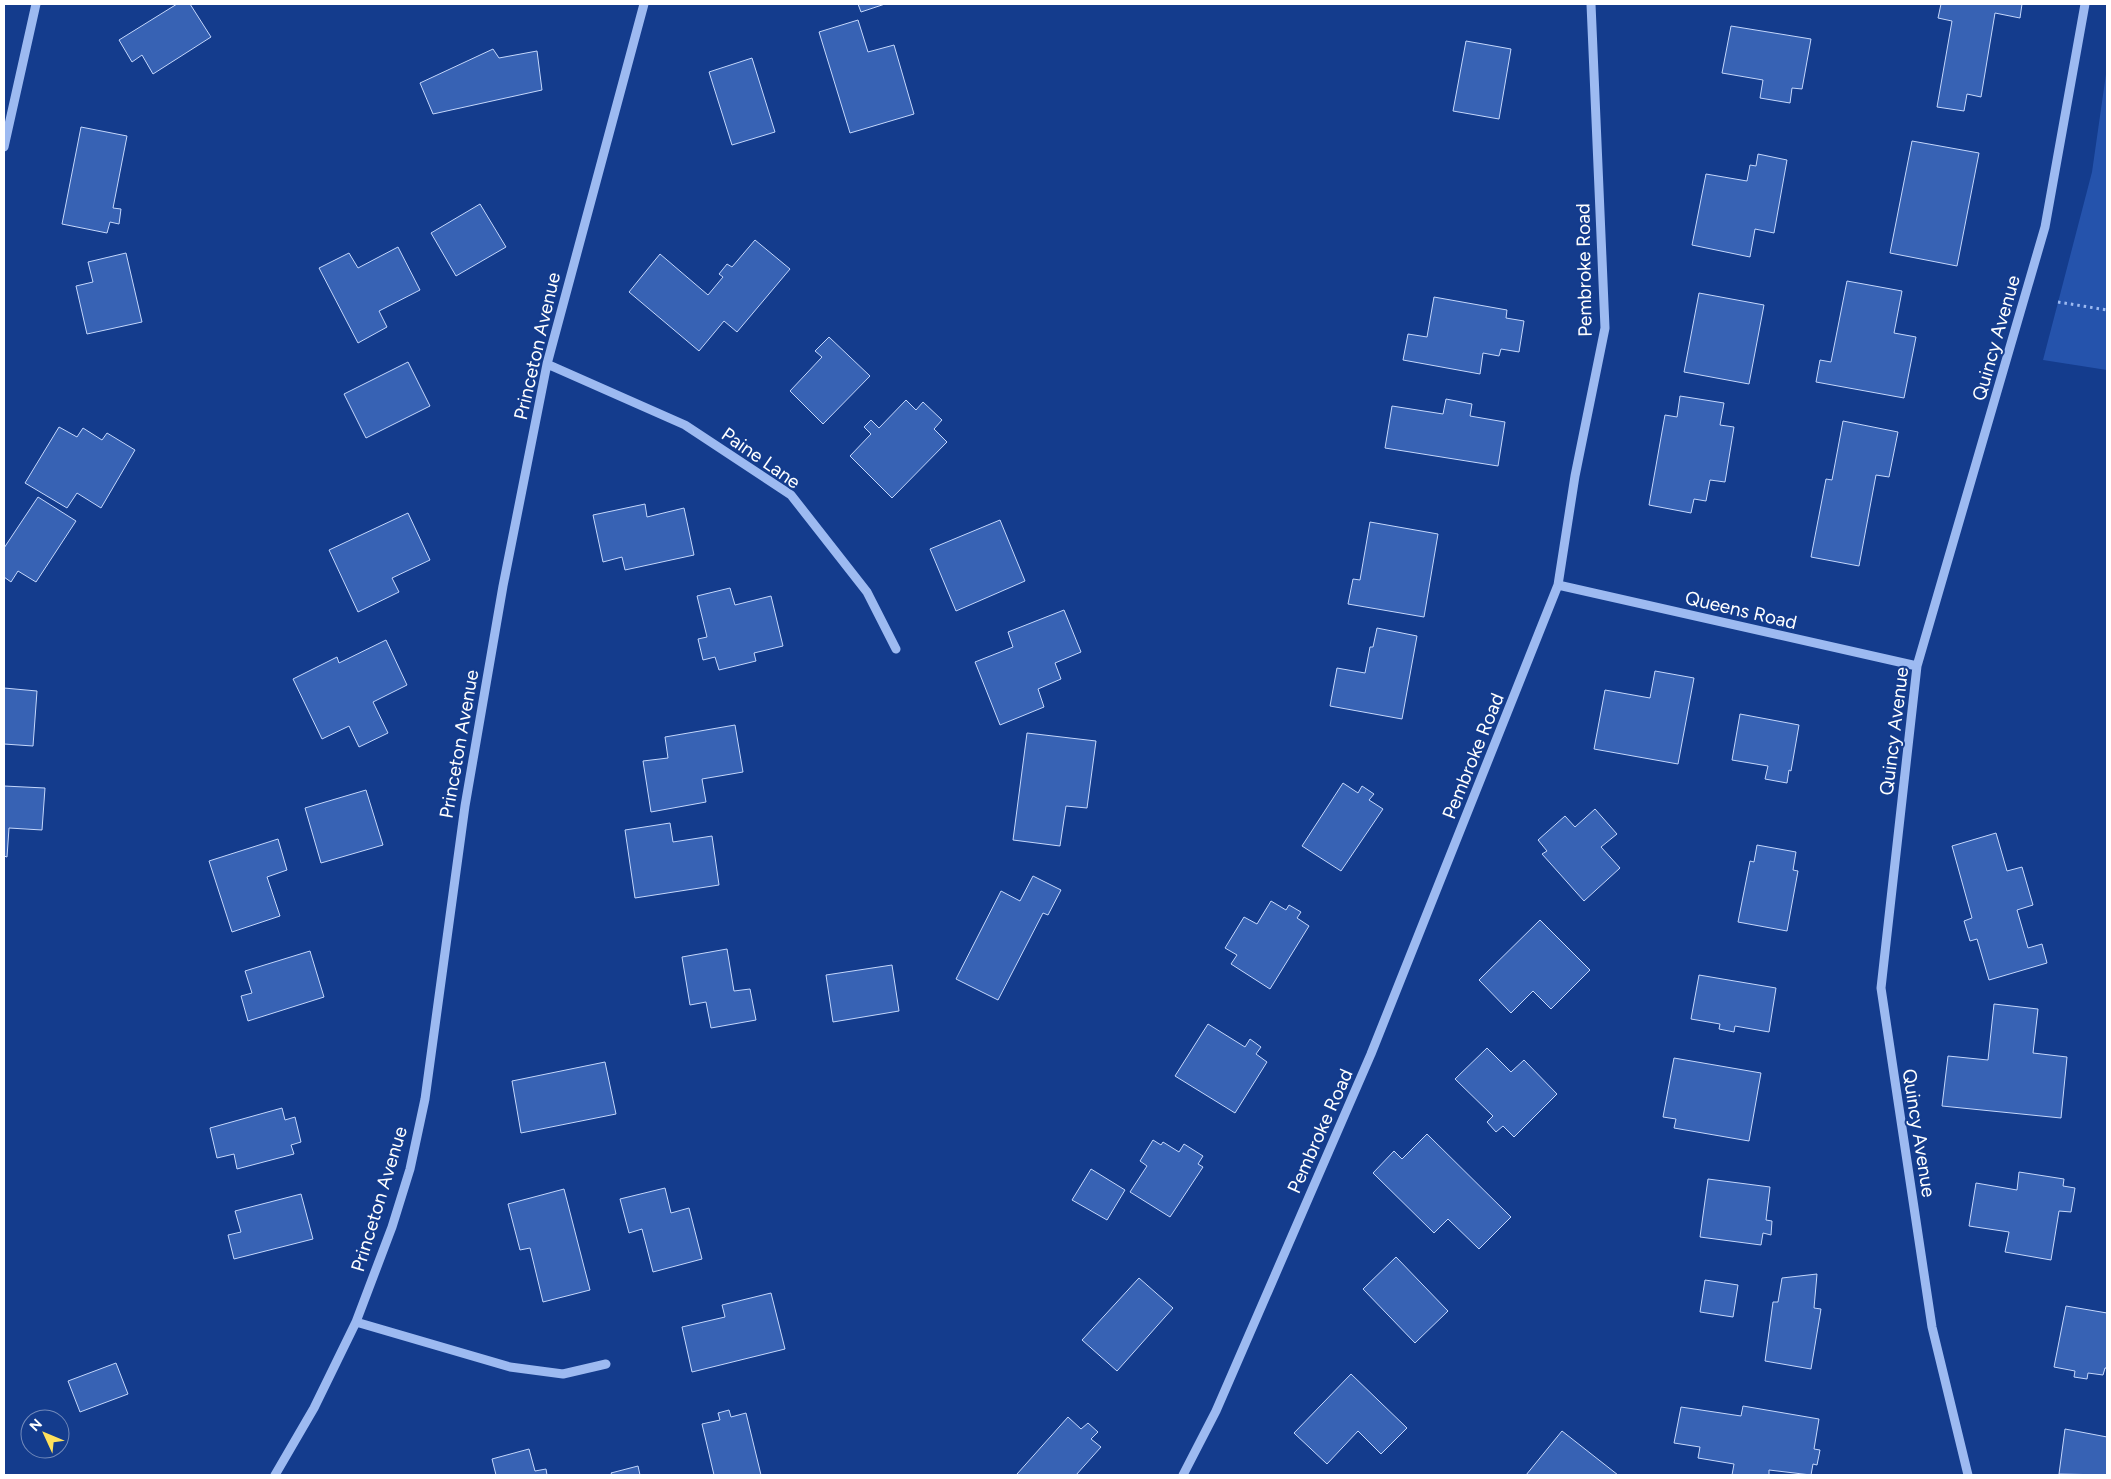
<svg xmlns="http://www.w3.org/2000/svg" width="2111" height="1479" font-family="Figtree,sans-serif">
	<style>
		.green { fill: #2553ac }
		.building { fill: #3762b4; stroke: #c4d7fc }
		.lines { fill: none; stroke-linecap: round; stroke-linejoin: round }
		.path { stroke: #9dbaf1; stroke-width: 3; stroke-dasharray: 2.5 4; stroke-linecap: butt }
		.minor { stroke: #9dbaf1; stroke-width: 9 }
		.labels { text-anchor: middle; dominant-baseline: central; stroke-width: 4; stroke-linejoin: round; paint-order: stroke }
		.street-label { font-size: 19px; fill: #fff; stroke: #143c8d }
	</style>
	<rect width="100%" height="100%" fill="#143c8d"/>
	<!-- green -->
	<path class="green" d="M2107,67V370L2043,360L2092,172Z"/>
	<!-- building -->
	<path class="building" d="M177,4H190L211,37L153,74L142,55L132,62L119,40Z
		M858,4H885L861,12Z
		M1941,4H2022L2020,18L1995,13L1981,97L1967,94L1964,111L1937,107L1952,21L1938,18Z
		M858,20L868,52L894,45L914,114L850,133L819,32Z
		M1731,26L1811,39L1802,89L1792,88L1790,103L1760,98L1763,80L1722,73Z
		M1466,41L1511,49L1499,119L1453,111Z
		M493,49L499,58L537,51L542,90L433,114L420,83Z
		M752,58L775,132L732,145L709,72Z
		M81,127L127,136L113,208L121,209L119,224L110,222L107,233L62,224Z
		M1912,141L1979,153L1957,266L1890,253Z
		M1758,154L1787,160L1774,233L1755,229L1750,257L1692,245L1706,174L1747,181L1750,165L1756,166Z
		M480,204L506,247L456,276L431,233Z
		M755,240L790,269L737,332L724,321L699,351L629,292L660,254L708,295L723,277L719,274L727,264L732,267Z
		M398,247L420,290L379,311L387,327L358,343L319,268L349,253L358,268Z
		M126,253L142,322L87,334L76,286L93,282L88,262Z
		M1847,281L1902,291L1894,333L1916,337L1904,398L1816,382L1820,360L1831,362Z
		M1699,293L1764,305L1749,384L1684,372Z
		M1434,297L1507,310L1506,318L1524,321L1519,352L1501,349L1499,356L1483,353L1480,374L1403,360L1408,334L1427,337Z
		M829,337L870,376L823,424L790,391L822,357L815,351Z
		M408,362L430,406L366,438L344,394Z
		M1680,396L1724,403L1720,425L1734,427L1725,482L1710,480L1706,501L1694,499L1691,513L1649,505L1665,415L1677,417Z
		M1446,399L1472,404L1470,416L1505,422L1498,466L1385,448L1392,406L1443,414Z
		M906,400L916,410L923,402L942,420L934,429L947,442L892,498L850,456L871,434L864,427L871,420L879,428Z
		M1843,421L1898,432L1889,477L1876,475L1859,566L1811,557L1826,479L1832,480Z
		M59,427L77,437L83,428L102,440L107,433L135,450L101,508L77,493L67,508L25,483Z
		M38,497L76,521L36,582L18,571L11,582L4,577V548Z
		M645,504L647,517L684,508L694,555L625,570L622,557L603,562L593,515Z
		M408,513L430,560L392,578L399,592L358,612L329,550Z
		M1000,520L1025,581L956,611L930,549Z
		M1370,522L1438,534L1424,617L1348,604L1353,579L1360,580Z
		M730,588L735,605L771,596L783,646L754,653L756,661L719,670L715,657L703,660L698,639L707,637L697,596Z
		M1064,610L1081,652L1055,663L1061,679L1038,689L1044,707L1000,725L975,662L1013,647L1008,632Z
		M1377,628L1417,636L1402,719L1330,706L1337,668L1365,673L1370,647H1373Z
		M386,640L407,685L373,702L388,733L359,747L349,726L322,739L293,679L337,657L339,663Z
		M1655,671L1694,678L1678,764L1594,749L1605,690L1650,698Z
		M4,688L37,691L33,746L4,744Z
		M1740,714L1799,725L1791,771L1789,770L1787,783L1765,779L1768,766L1732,760Z
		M735,725L743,772L702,779L706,802L651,812L643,761L668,758L665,737Z
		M1027,733L1096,741L1087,808L1066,806L1060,846L1013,840Z
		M1343,783L1358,793L1362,786L1374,794L1369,800L1383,809L1341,871L1302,846Z
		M4,786L45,788L42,830L9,828L7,857L4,856Z
		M366,790L383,845L321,863L305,808Z
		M1595,809L1617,834L1601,847L1620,868L1584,901L1542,854L1547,851L1538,840L1565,816L1575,827Z
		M670,823L673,842L712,836L719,885L635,898L625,830Z
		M1996,833L2007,871L2022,867L2033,905L2017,910L2028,948L2042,944L2047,963L1989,980L1977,939L1970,941L1964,921L1972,918L1952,846Z
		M278,839L287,870L267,877L280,916L232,932L209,861Z
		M1757,845L1796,852L1793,870L1798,871L1787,931L1738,922L1750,861L1754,862Z
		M1033,876L1061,890L1048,915L1043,913L998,1000L956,979L1001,891L1020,901Z
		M1271,901L1286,910L1289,905L1301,912L1297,918L1309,926L1270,989L1231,964L1237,955L1225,948L1244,917L1257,924Z
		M1540,920L1590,970L1551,1009L1533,991L1511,1013L1479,980Z
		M727,949L734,991L750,989L756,1020L711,1028L706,1002L690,1005L682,957Z
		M310,951L324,997L248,1021L241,996L252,993L245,971Z
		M892,965L899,1011L833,1022L826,975Z
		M1699,975L1776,988L1769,1032L1735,1026L1734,1032L1719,1029L1720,1024L1691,1019Z
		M1994,1004L2038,1009L2033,1053L2067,1057L2061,1118L1942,1106L1948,1056L1988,1060Z
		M1208,1024L1245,1047L1250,1039L1261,1047L1256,1054L1267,1062L1235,1113L1175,1076Z
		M1487,1048L1511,1072L1524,1060L1557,1094L1514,1137L1503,1126L1496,1132L1487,1122L1493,1116L1455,1079Z
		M1674,1058L1761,1073L1749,1141L1674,1128L1676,1119L1663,1117Z
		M605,1062L616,1114L521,1133L512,1081Z
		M282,1108L285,1120L295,1117L301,1142L291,1145L294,1154L237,1169L234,1154L217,1158L210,1128Z
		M1427,1134L1511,1217L1479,1249L1448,1219L1434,1233L1373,1173L1394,1151L1402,1159Z
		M1153,1140L1161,1145L1163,1142L1179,1152L1184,1144L1203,1156L1198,1164L1203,1167L1170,1217L1130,1192L1147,1166L1140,1161Z
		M1091,1169L1125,1190L1107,1220L1072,1200Z
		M2019,1172L2064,1179L2063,1186L2075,1188L2071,1212L2059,1211L2051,1260L2005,1252L2009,1232L1969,1226L1976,1183L2017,1190Z
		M1708,1179L1770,1187L1766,1220L1772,1221L1771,1235L1763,1233L1761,1245L1700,1237Z
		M665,1188L671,1213L689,1208L702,1259L653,1272L642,1229L629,1233L620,1199Z
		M564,1189L590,1290L543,1302L530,1248L520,1250L508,1204Z
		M301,1194L313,1239L234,1259L228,1235L241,1232L235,1211Z
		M1396,1257L1448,1311L1415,1343L1363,1289Z
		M1817,1274L1814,1308L1821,1309L1811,1369L1765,1361L1773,1302H1778L1782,1278Z
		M1139,1278L1173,1308L1117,1371L1082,1340Z
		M1705,1280L1738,1285L1733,1317L1700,1312Z
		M771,1293L785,1349L692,1372L682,1327L725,1317L722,1305Z
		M2066,1306L2107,1313V1368H2105L2103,1375L2088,1373L2087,1379L2074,1377L2075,1371L2054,1367Z
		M116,1363L128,1394L80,1412L68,1381Z
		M1351,1374L1407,1428L1381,1454L1358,1431L1327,1464L1294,1433Z
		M1743,1406L1819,1419L1814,1449L1820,1450L1817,1465L1813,1464L1811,1475L1769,1470V1475H1732L1734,1464L1698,1458L1700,1447L1674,1443L1681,1407L1741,1416Z
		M729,1410L731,1417L746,1413L761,1475H714L702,1424L720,1420L718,1413Z
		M1068,1417L1081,1429L1088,1423L1098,1432L1091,1439L1101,1447L1076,1475H1019L1017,1474Z
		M2065,1429L2107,1437V1475L2059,1474Z
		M1562,1431L1618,1475H1526Z
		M529,1449L535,1471L546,1469L547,1475H496L492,1459Z
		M638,1466L640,1475H612L611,1473Z"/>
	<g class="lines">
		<!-- path -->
		<path class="path" d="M2058,302L2107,310"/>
		<!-- minor -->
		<path class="minor" d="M4,147L36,4
			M547,364L685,425L791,495L867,592L896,649
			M1558,585L1917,666
			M356,1322L510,1367L563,1374L606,1364
			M275,1475L314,1408L356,1322L392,1227L410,1169L425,1099L465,806L503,586L547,364L644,4
			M1183,1475L1216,1411L1371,1054L1558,585L1575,476L1605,328L1591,4
			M1968,1475L1932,1327L1881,988L1917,666L2045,227L2085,4"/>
	</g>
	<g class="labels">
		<!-- street labels -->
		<g class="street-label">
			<text transform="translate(1584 270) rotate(-91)">Pembroke Road</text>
			<text transform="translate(1996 338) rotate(-74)">Quincy Avenue</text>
			<text transform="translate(537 346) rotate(-77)">Princeton Avenue</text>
			<text transform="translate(761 458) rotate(35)">Paine Lane</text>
			<text transform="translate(1741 610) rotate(13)">Queens Road</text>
			<text transform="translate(1894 731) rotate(-83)">Quincy Avenue</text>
			<text transform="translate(459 744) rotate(-80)">Princeton Avenue</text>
			<text transform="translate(1473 756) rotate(-68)">Pembroke Road</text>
			<text transform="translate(1320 1131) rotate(-66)">Pembroke Road</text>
			<text transform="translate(1919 1133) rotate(81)">Quincy Avenue</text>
			<text transform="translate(379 1199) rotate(-73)">Princeton Avenue</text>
		</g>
	</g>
	<!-- border -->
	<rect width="2111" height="1479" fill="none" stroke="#ffffff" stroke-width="10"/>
	<!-- north arrow -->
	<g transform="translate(45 1434) rotate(314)"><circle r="24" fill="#143c8d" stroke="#728abb"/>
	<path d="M0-4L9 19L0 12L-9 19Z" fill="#ffe15c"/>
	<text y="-8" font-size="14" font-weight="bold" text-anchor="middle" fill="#ffffff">N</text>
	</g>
</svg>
